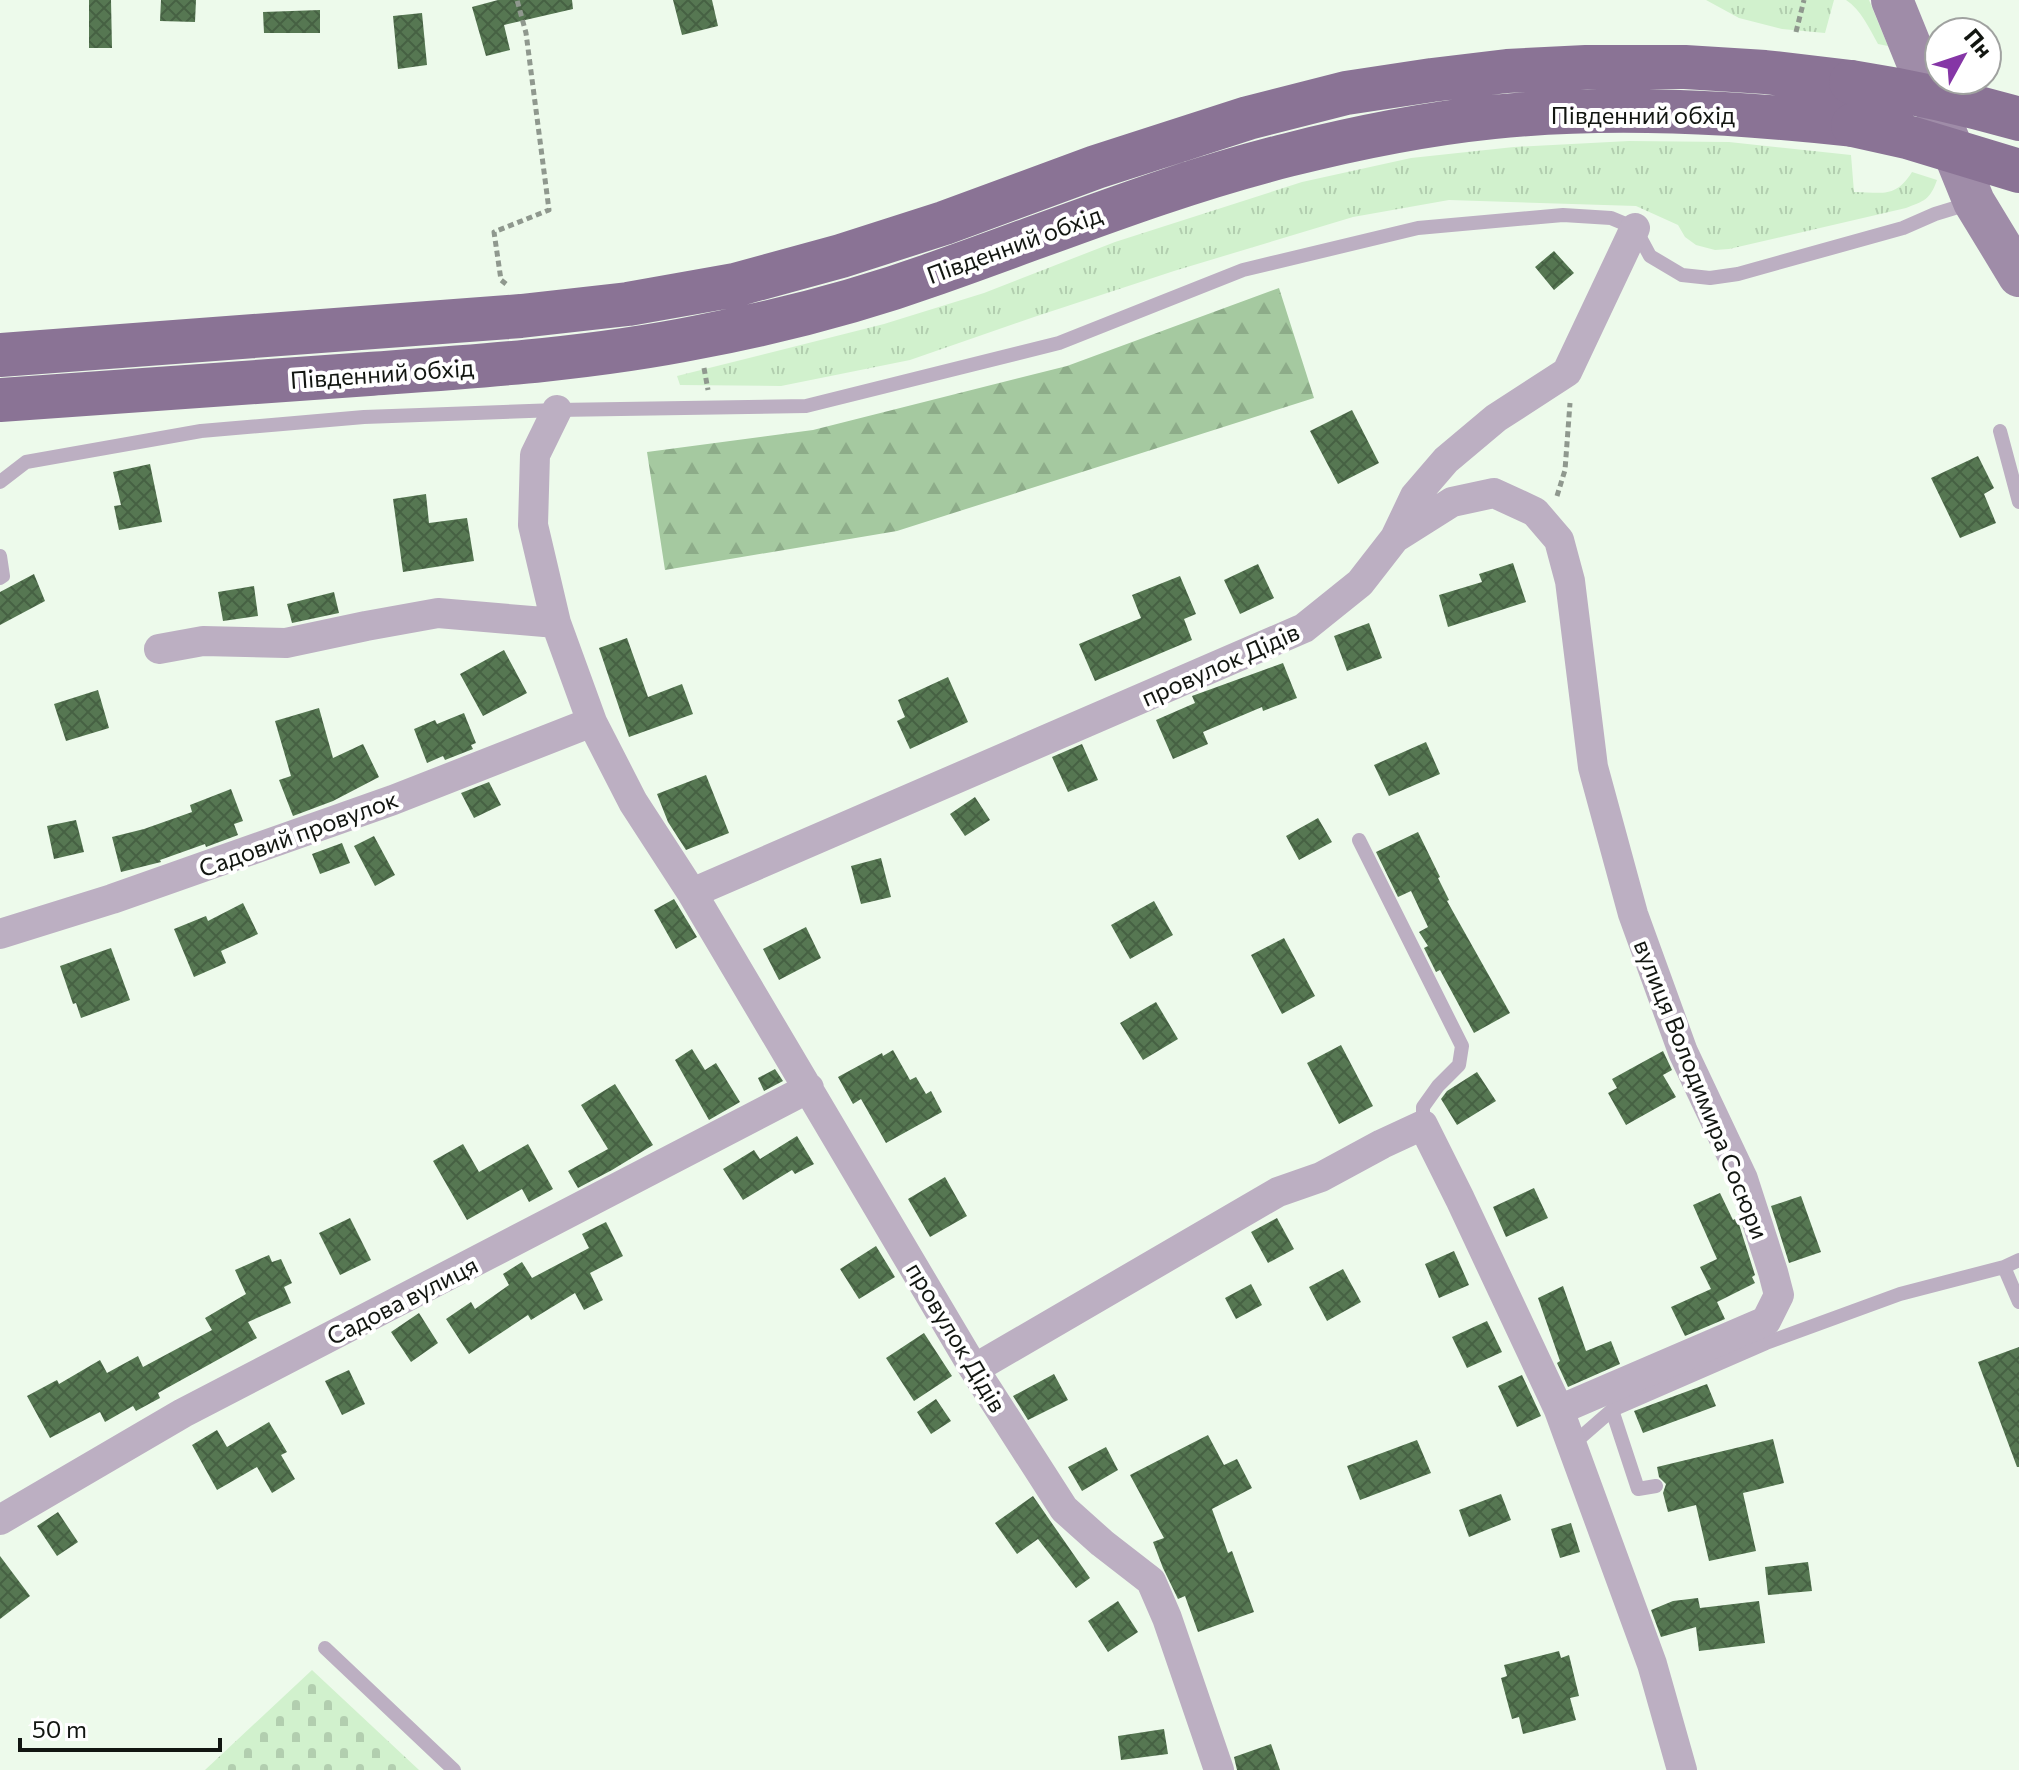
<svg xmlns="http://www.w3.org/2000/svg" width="2019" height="1770" font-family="Commissioner,sans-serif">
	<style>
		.grass { fill: url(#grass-tufts) }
		.forest { fill: url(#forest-firs) }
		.cemetery { fill: url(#cemetery-stones) }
		.building { fill: url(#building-cross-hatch) }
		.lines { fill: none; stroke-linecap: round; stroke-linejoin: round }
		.path { stroke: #8f988e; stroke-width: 5; stroke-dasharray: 6 4; stroke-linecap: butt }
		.lane { stroke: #bcafc2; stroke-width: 14 }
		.street { stroke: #bcafc2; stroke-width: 30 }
		.secondary { stroke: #9f8ca8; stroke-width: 42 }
		.primary { stroke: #8a7395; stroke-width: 44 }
		.primary-bridge { stroke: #8a7395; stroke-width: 44 }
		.labels { text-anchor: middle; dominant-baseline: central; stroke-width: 8; stroke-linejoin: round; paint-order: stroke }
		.street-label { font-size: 24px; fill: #121611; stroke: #fff }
	</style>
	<defs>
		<pattern id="grass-tufts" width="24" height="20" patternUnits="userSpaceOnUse" patternTransform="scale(2)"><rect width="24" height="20" fill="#d1f1cd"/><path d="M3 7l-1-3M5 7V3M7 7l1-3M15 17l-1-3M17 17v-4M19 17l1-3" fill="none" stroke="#b2ceaf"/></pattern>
		<pattern id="forest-firs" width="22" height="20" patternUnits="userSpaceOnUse" patternTransform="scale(2)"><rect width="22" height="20" fill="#a5c9a0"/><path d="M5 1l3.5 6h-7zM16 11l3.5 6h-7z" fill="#8dac89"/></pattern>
		<pattern id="cemetery-stones" width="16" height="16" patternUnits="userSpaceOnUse" patternTransform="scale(2)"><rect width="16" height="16" fill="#d1f1cd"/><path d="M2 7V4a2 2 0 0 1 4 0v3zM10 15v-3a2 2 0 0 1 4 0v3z" fill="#b2ceaf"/></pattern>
		<pattern id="building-cross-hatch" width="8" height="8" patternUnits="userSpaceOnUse" patternTransform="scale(2)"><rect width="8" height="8" fill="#567752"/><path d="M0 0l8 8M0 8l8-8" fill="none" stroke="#466143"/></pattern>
	</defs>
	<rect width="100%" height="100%" fill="#edfaeb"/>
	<!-- grass -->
	<path class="grass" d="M1706,0H1834L1825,33L1782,29L1739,18Z
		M1846,0H1869L1888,46L1878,44C1869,28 1861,10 1846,0Z
		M1629,141L1729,142L1851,155L1854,192C1882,192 1895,199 1912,172L1937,180C1930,200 1924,201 1906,208L1729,249L1715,250L1696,245L1685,237L1678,225L1636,206L1449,200L1353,217L1174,271L1034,317L910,360L781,386L680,385L677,376L884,324L984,293L1115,242L1302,182L1411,158L1514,147Z"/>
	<!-- forest -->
	<path class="forest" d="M1279,288L1314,398L897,531L665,570L647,452L813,430L1067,366Z"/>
	<!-- cemetery -->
	<path class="cemetery" d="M312,1670L419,1770H205Z"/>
	<!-- building -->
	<path class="building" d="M89,0H111L112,48H89Z
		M161,0H196L195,22L160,21Z
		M498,0H572L573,9L504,25L510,50L486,56L472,7Z
		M673,0H712L718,26L682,35Z
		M320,10V33H264L263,12Z
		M422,13L427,65L398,69L393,16Z
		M1554,251L1574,273L1554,290L1535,267Z
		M1352,410L1379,463L1338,484L1310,431Z
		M1978,456L1994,488L1984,494L1996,523L1960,538L1931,478Z
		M150,464L162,522L119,530L114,506L121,505L113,472Z
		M426,494L429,523L467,518L474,561L403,572L393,499Z
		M1513,563L1526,602L1448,627L1439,595L1482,582L1479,574Z
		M1258,564L1274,598L1240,614L1224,580Z
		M34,574L45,601L0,625V592Z
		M1180,576L1196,614L1184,619L1192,640L1095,681L1079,644L1141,618L1132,595Z
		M254,586L258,616L223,621L218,592Z
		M334,592L339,613L292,623L287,604Z
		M1369,623L1382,658L1347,671L1334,636Z
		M627,638L648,697L682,684L693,714L629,737L599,648Z
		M504,650L527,693L483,716L460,674Z
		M1283,663L1297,698L1263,711L1262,707L1203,732L1208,744L1173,759L1156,720L1195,703L1192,696Z
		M948,677L968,722L910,749L897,721L905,717L898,700Z
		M98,690L109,728L66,741L54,704Z
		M319,708L333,758L363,744L379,777L333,801L293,816L279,780L291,776L275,721Z
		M464,713L476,743L471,745L473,749L445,760L443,756L427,763L414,729L435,720L437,724Z
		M1426,742L1440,774L1389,796L1374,765Z
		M1082,744L1098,780L1068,792L1052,757Z
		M706,775L729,833L686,850L668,822L657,794Z
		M489,782L501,805L474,818L461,793Z
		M231,789L243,821L234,824L238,835L206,847L205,844L160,860L161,862L121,872L112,837L144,829L192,812L190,805Z
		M975,797L990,820L965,836L950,814Z
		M1318,818L1332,842L1299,860L1286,836Z
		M76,820L84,852L54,859L47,826Z
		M1418,832L1440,877L1438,878L1449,900L1447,901L1510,1013L1474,1033L1440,970L1436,972L1424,948L1428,946L1419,932L1428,927L1411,891L1398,897L1376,852Z
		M374,836L395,875L375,886L354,846Z
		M342,843L350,863L320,874L312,854Z
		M881,858L891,897L861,904L851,866Z
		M674,899L697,937L676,949L654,910Z
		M1154,901L1173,935L1130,959L1111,925Z
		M243,903L258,934L221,951L226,963L194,977L174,929L206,916L208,921Z
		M806,927L821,958L779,980L763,949Z
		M1284,938L1315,996L1282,1014L1251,955Z
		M111,948L130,1000L81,1018L76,1003L73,1004L60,966Z
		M1156,1002L1178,1039L1143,1060L1120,1023Z
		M1341,1045L1373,1106L1339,1124L1307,1063Z
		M692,1049L705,1070L716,1063L740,1102L709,1120L675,1060Z
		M893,1050L910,1080L916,1077L926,1094L931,1091L942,1112L886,1143L861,1099L853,1104L838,1077L882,1053L883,1056Z
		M1663,1051L1672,1070L1663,1075L1676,1097L1626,1125L1608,1093L1617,1088L1612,1079Z
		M775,1069L783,1081L764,1091L758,1078Z
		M1477,1072L1496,1101L1457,1125L1441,1099L1447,1091Z
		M615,1084L653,1145L612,1170L578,1188L568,1171L608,1149L581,1105Z
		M797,1136L814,1164L795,1174L792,1170L743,1200L723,1169L754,1150L760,1159Z
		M463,1144L479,1172L528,1144L553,1189L529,1202L522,1189L467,1220L433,1161Z
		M945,1177L967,1216L930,1237L908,1199Z
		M1534,1188L1548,1218L1506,1237L1493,1207Z
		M1720,1193L1733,1220L1737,1218L1755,1275L1752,1277L1755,1283L1717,1302L1725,1319L1685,1336L1671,1307L1711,1289L1700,1267L1717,1259L1693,1205Z
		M1801,1196L1821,1252L1789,1263L1771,1206Z
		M350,1218L371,1260L340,1275L319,1233Z
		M1277,1218L1294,1249L1268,1263L1251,1232Z
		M606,1222L623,1256L590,1273L603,1300L584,1310L575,1293L531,1320L528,1315L469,1354L446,1319L471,1302L475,1309L509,1285L503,1274L522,1262L532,1278L589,1248L582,1234Z
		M876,1246L895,1277L859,1299L840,1269Z
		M1454,1251L1469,1285L1439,1298L1425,1264Z
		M269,1255L272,1262L281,1259L292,1283L284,1287L291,1303L248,1322L257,1338L158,1393L160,1398L136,1411L133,1406L105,1422L100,1412L50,1438L27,1396L57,1380L59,1384L100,1360L107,1373L138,1356L143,1367L212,1330L205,1318L246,1294L235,1270Z
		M1343,1269L1361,1302L1327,1321L1309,1287Z
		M1251,1284L1262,1305L1236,1319L1225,1298Z
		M1563,1286L1586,1351L1611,1341L1620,1364L1568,1387L1557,1363L1560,1361L1538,1298Z
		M419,1313L438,1343L411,1362L391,1332Z
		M1487,1321L1502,1352L1467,1368L1452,1337Z
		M924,1333L952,1376L914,1401L886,1358Z
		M2019,1347V1467H2017L1978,1362Z
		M349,1370L365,1404L342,1415L325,1381Z
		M1054,1374L1068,1400L1028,1420L1013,1396Z
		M1522,1375L1541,1416L1517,1427L1498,1386Z
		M1707,1384L1716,1406L1643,1433L1634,1411Z
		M936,1399L951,1421L931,1434L917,1412Z
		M269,1422L287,1452L281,1455L295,1479L272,1493L257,1467L217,1490L192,1445L217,1430L227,1447Z
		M1208,1435L1224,1465L1237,1459L1252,1488L1212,1509L1228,1553L1232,1551L1254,1612L1198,1632L1185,1596L1178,1599L1163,1568L1153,1542L1164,1538L1130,1475Z
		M1773,1439L1784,1483L1743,1493L1756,1551L1709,1561L1696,1505L1668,1512L1663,1493L1666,1484L1659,1477L1657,1467Z
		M1417,1440L1431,1473L1360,1500L1347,1466Z
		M1106,1447L1118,1470L1082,1491L1068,1467Z
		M1501,1494L1511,1520L1469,1537L1459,1510Z
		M1033,1496L1090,1578L1076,1588L1038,1539L1017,1554L995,1523Z
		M58,1512L78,1542L57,1556L37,1526Z
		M1571,1523L1580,1552L1560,1558L1551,1529Z
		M0,1556L30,1596L0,1619Z
		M1808,1562L1812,1591L1768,1595L1765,1567Z
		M1698,1598L1700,1608L1759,1601L1765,1643L1699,1651L1696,1627L1661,1637L1651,1610L1673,1601Z
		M1118,1601L1138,1632L1108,1652L1088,1621Z
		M1559,1651L1561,1658L1569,1655L1579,1696L1570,1698L1576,1720L1523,1734L1519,1717L1512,1719L1501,1678L1507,1676L1504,1665Z
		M1164,1729L1168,1754L1121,1760L1118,1736Z
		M1271,1744L1280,1770H1237L1234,1757Z"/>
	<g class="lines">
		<!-- path -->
		<path class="path" d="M1796,32L1804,0
			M506,284L501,280L494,232L549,210L526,33L517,0
			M704,368L708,390
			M1557,496L1565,470L1570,403"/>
		<!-- lane -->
		<path class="lane" d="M2000,431L2019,502
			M0,482L26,462L201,431L364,417L557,410L806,406L1059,343L1243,270L1418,228L1563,215L1611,218L1635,228L1650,256L1682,275L1710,278L1738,274L1903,228L1935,214L1971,203
			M0,556L3,576L0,578
			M1359,840L1462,1046L1459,1065L1438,1086L1423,1107V1125
			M2004,1267L2019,1302
			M1570,1443L1581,1437L1612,1410
			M1656,1486L1638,1489L1612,1410L1766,1343L1900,1294L2004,1267L2019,1260
			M325,1648L454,1770"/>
		<!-- street -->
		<path class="street" d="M557,410L535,455L533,525L556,623L592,722L633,802L692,893L974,1369L1064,1509L1102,1543L1151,1581L1167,1618L1219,1770
			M1395,538L1452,502L1494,493L1535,512L1559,540L1570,581L1593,767L1633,914L1683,1052L1743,1179L1773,1272L1779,1295L1766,1321L1559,1410
			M159,649L203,641L286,643L366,626L438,613L556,623
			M692,893L1304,628L1360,583L1395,538L1415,496L1446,460L1496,418L1567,372L1635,228
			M0,934L112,899L393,800L592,722
			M974,1369L1278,1192L1321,1177L1382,1144L1423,1125L1460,1199L1559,1410L1652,1664L1682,1770
			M0,1520L183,1413L809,1088"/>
		<!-- secondary -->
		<path class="secondary" d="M1892,0L1974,202L2019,276"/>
		<!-- primary -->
		<path class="primary" d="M0,355L521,316L628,304L735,285L841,256L944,223L1096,167L1248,118L1346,93L1432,80L1507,71L1586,67H1685L1765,72L1851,82
			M0,400C123,391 246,382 369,374C480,366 590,359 699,337C778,322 862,300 937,273C1054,232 1168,185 1288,155C1355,138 1425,124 1493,117C1613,105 1734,112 1853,125"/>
		<!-- primary-bridge -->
		<path class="primary-bridge" d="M1851,82C1908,91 1964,103 2019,119
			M1853,125L1907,137L2019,171"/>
	</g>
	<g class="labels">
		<!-- street labels -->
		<g class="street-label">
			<text x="1643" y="114">Південний обхід</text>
			<text transform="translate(1014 244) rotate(-20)">Південний обхід</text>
			<text transform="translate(382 373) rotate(-4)">Південний обхід</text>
			<text transform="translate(1220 664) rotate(-24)">провулок Дідів</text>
			<text transform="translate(298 833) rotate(-20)">Садовий провулок</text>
			<text transform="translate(1702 1089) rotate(68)">вулиця Володимира Сосюри</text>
			<text transform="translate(402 1300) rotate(-27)">Садова вулиця</text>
			<text transform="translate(957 1337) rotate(59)">провулок Дідів</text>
		</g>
	</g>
	<!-- north arrow -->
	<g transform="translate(1963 56) rotate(50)"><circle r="38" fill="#ffffff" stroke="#a0a2a0" stroke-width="2"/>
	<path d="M0-6L14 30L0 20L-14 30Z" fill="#8536a6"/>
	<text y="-12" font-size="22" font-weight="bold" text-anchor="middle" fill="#121611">Пн</text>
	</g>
	<!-- scale -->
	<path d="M20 1738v12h200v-12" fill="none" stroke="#121611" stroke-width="4"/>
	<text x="32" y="1738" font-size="24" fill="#121611" stroke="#ffffff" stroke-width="6" paint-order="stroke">50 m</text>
</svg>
